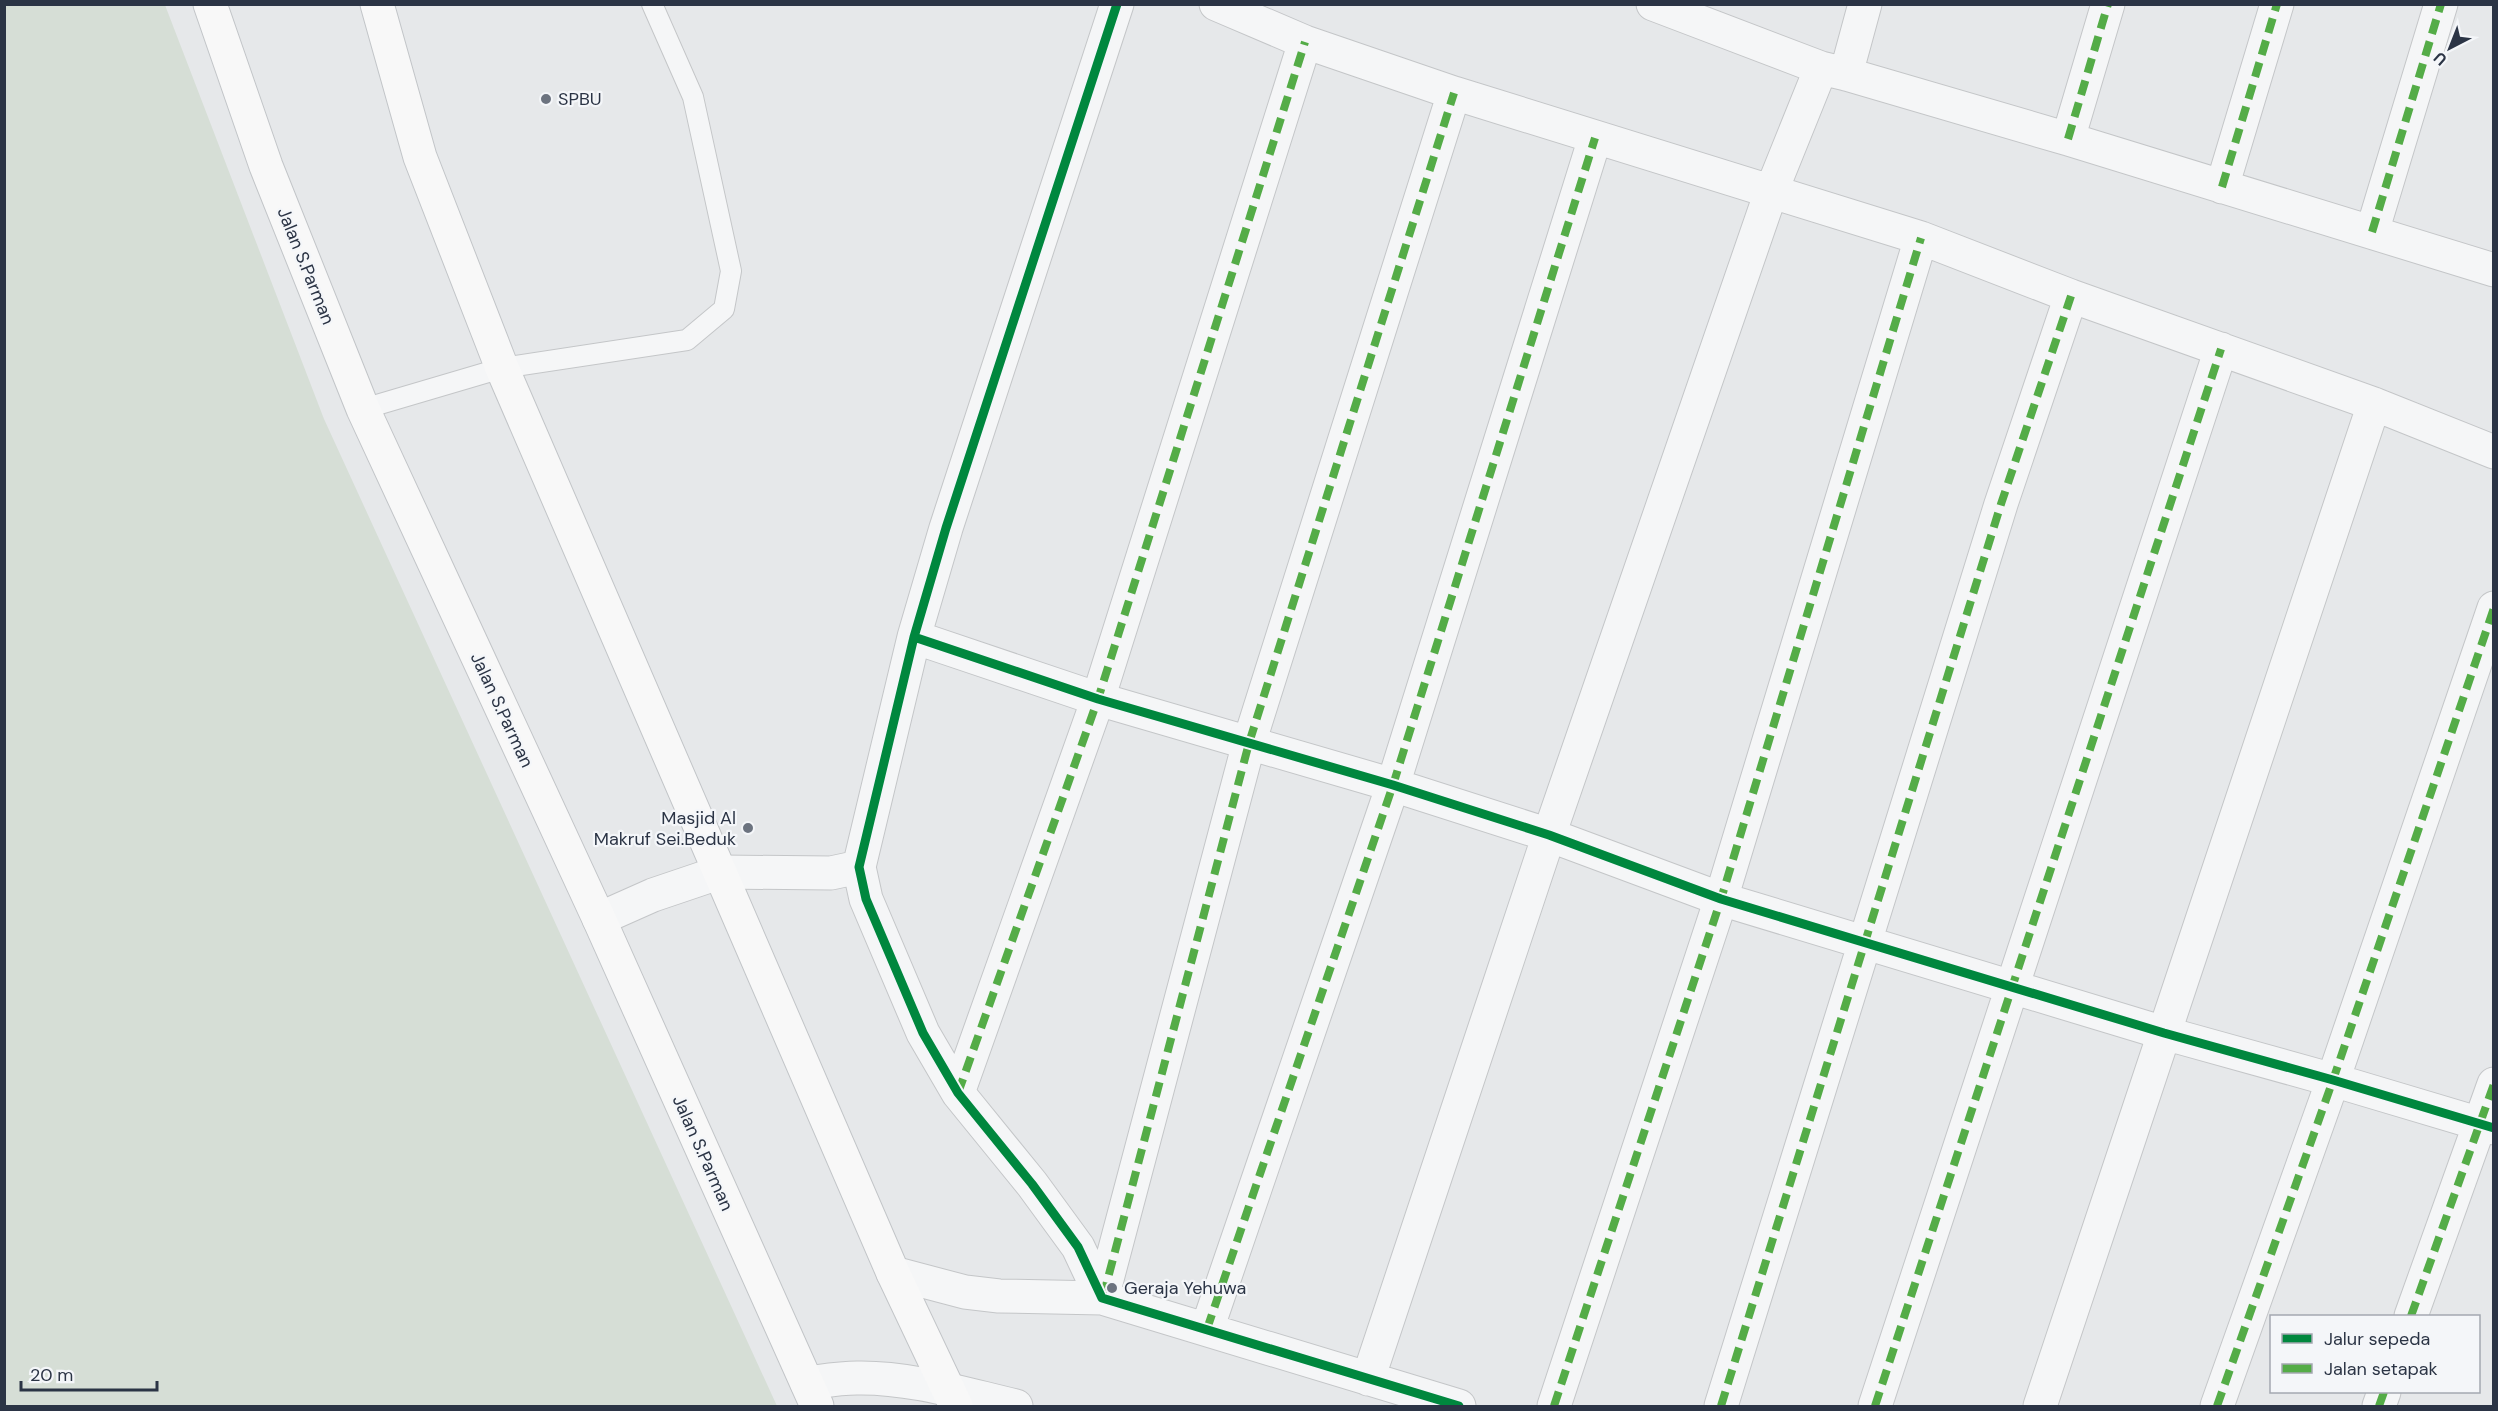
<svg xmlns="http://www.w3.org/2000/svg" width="2498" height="1411" font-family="'DM Sans',sans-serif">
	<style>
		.green { fill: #d6ded6 }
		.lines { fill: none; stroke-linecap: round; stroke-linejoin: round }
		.service-casing { stroke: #c4c6c8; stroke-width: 22 }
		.minor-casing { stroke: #c4c6c8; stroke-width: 35 }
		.primary-casing { stroke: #c2c5c8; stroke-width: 35 }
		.service { stroke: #f5f6f7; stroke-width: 20 }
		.minor { stroke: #f5f6f7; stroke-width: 33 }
		.primary { stroke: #f8f8f8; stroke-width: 33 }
		.quiet { stroke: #54ac47; stroke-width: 8; stroke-dasharray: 15 8; stroke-linecap: butt }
		.cycleway-casing { stroke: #f4f6f9; stroke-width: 13 }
		.cycleway { stroke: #00873e; stroke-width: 9 }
		.poi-dot { fill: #6c737f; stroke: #f4f6f9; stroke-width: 2 }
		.labels { text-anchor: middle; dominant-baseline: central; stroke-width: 4.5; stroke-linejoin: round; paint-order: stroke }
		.poi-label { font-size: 18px; fill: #2b3445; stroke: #f4f6f9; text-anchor: start }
		.street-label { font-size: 18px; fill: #2b3445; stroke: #f4f6f9 }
	</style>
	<rect width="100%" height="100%" fill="#e6e8ea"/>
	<!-- green -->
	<path class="green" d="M5,4L165,5L324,419L777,1406H5Z"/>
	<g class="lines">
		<!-- service casing -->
		<g class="service-casing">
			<path id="service" d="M363,409L502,368L687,340L724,309L731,271L693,97L652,4"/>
		</g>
		<!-- minor casing -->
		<g class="minor-casing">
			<path id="minor" d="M1117,4L946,528L914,637L859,867L866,899L923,1033L958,1093L1032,1184L1078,1247L1102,1298L1459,1406
				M1216,4L1305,42L1454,93L1921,238L2071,296L2374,404L2494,452
				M1653,4L1821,68L1846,74L2068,139L2494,270
				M1846,74L1865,4
				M2068,139L2108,4
				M2222,187L2277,4
				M2372,232L2441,4
				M914,637L1098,699L1393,785L1549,835L1721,899L2164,1033L2333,1080L2494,1128
				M599,919L653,895L721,872L831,873L859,867
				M958,1093L1098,699L1305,42
				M893,1273L965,1292L999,1296L1102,1298L1249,743L1454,93
				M2411,1316L2494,1084
				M1207,1329L1393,785L1595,138
				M1368,1379L1549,835L1771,192L1821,68
				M807,1383C823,1381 840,1378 857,1378C911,1377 964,1394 1016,1406
				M1554,1406L1721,899L1921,238
				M1721,1406L2001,504L2071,296
				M1875,1406L2221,349
				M2040,1406L2374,404
				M2217,1406L2333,1080L2494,608
				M2379,1406L2384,1392"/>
		</g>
		<!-- primary casing -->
		<g class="primary-casing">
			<path id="primary" d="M210,4L266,166L363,409L599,919L817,1406
				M377,4L420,157L502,368L893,1273L956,1406"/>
		</g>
		<!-- service -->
		<use href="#service" class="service"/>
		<!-- minor -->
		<use href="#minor" class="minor"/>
		<!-- primary -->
		<use href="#primary" class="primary"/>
		<!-- quiet -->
		<path class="quiet" d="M2068,139L2108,4
			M2222,187L2277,4
			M2372,232L2441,4
			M958,1093L1098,699L1305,42
			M1103,1297L1249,743L1454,93
			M2411,1316L2494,1084
			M1207,1329L1393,785L1595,138
			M1554,1406L1721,899L1921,238
			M1721,1406L2001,504L2071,296
			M1875,1406L2221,349
			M2217,1406L2333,1080L2494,608
			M2379,1406L2384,1392"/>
		<!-- cycleway casing -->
		<g class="cycleway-casing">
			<path id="cycleway" d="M1117,4L946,528L914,637L859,867L866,899L923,1033L958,1093L1032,1184L1078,1247L1102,1298L1459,1406
				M914,637L1098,699L1393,785L1549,835L1721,899L2164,1033L2333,1080L2494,1128"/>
		</g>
		<!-- cycleway -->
		<use href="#cycleway" class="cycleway"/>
	</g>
	<!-- markers -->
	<g class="poi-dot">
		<circle cx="546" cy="99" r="6"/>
		<circle cx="748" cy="828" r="6"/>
		<circle cx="1112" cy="1288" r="6"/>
	</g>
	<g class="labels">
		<!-- poi labels -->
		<g class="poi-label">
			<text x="558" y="99">SPBU</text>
			<text x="736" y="818" text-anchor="end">Masjid Al<tspan x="736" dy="21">Makruf Sei.Beduk</tspan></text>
			<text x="1124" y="1288">Geraja Yehuwa</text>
		</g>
		<!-- street labels -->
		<g class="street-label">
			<text transform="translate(306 266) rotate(68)">Jalan S.Parman</text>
			<text transform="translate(502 710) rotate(65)">Jalan S.Parman</text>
			<text transform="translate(703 1153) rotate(66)">Jalan S.Parman</text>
		</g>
	</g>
	<!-- border -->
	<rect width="2498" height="1411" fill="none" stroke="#2b3445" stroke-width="12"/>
	<!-- legend -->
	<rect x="2270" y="1315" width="210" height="78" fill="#f4f6f9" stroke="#a4a8b1" stroke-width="1.5"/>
	<rect x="2282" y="1334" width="30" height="9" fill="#00873e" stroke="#a4a8b1" stroke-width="1.5"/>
	<text x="2324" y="1345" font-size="18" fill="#2b3445">Jalur sepeda</text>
	<rect x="2282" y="1364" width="30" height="9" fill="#54ac47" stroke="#a4a8b1" stroke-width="1.5"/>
	<text x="2324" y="1375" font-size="18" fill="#2b3445">Jalan setapak</text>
	<!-- north arrow -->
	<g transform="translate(2450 48) rotate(222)" stroke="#f4f6f9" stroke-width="4.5" paint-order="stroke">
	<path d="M0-4.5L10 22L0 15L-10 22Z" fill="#2b3445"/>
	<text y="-9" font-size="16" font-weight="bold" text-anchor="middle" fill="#2b3445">U</text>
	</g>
	<!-- scale -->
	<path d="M21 1381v9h136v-9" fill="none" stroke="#2b3445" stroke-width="3"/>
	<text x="30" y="1381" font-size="18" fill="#2b3445" stroke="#f4f6f9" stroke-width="4.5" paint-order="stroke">20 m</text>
</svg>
